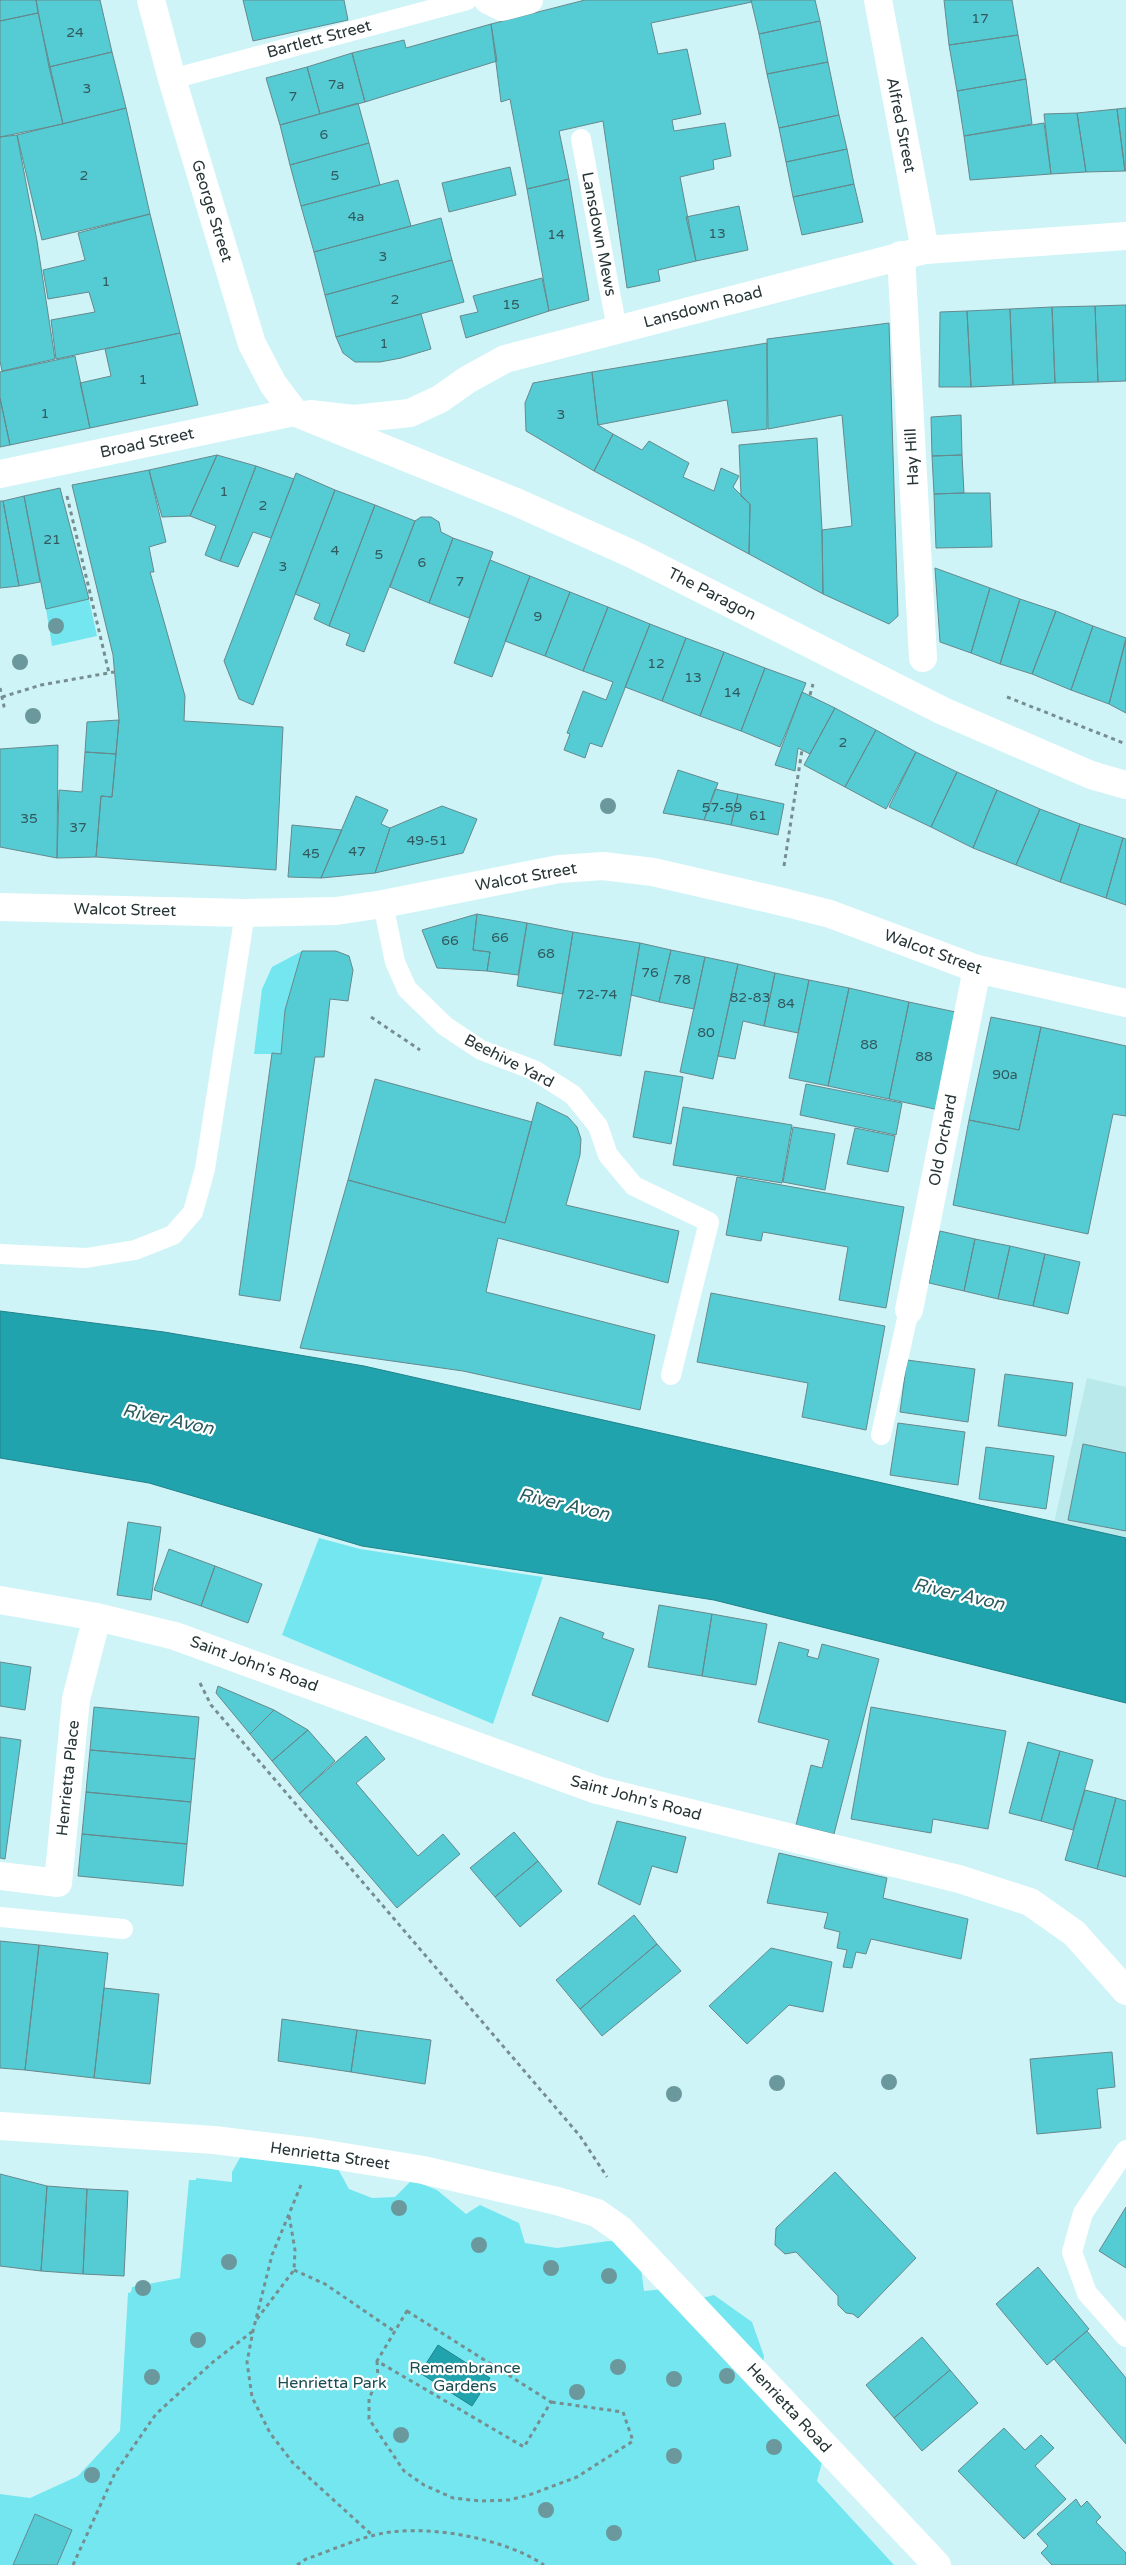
<svg xmlns="http://www.w3.org/2000/svg" width="1126" height="2565" font-family="'Varela Round',sans-serif">
	<style>
		.built { fill: #bae9ec }
		.green { fill: #74e6ef }
		.water { fill: #20a3ad; stroke: #228289 }
		.building { fill: #55cbd4; stroke: #66898c }
		.lines { fill: none; stroke-linecap: round; stroke-linejoin: round }
		.path { stroke: #768e90; stroke-width: 3; stroke-dasharray: 4 4; stroke-linecap: butt }
		.lane { stroke: #fff; stroke-width: 20 }
		.street { stroke: #fff; stroke-width: 28 }
		.secondary { stroke: #fff; stroke-width: 28 }
		.primary { stroke: #fff; stroke-width: 28 }
		.tree { fill: #6b989c }
		.labels { text-anchor: middle; dominant-baseline: central; stroke-width: 4.5; stroke-linejoin: round; paint-order: stroke }
		.number-label { font-size: 14px; fill: #325a5e }
		.street-label { font-size: 16px; fill: #273536; stroke: #fff }
		.park-label { font-size: 16px; fill: #194d51; stroke: #fff }
		.water-label { font-size: 18px; font-style: italic; fill: #295b5f; stroke: #fff }
	</style>
	<rect width="100%" height="100%" fill="#cff4f7"/>
	<!-- built -->
	<path class="built" d="M1087,1378L1126,1387V1538L1054,1523Z"/>
	<!-- green -->
	<path class="green" d="M89,599L97,636L52,646L46,609Z
		M302,951L285,1010L281,1054H254L262,989L272,967Z
		M319,1538L360,1549L543,1577L493,1724L282,1635Z
		M242,2154L337,2167L349,2189L372,2198L395,2197L412,2180L437,2190L466,2214L480,2205L519,2223L525,2243L557,2248L609,2241L632,2243L639,2253L644,2291L664,2289L683,2303L714,2295L752,2322L764,2356L760,2390L824,2455L817,2481L894,2565H0V2494L30,2498L78,2476L120,2431L128,2293L131,2292L132,2287L180,2278L189,2180H196V2178L232,2182V2172Z"/>
	<!-- water -->
	<path class="water" d="M0,1311L164,1332L364,1366L1126,1538V1703L714,1600L362,1546L149,1483L0,1458Z
		M438,2345L490,2378L472,2406L420,2373Z"/>
	<!-- building -->
	<path class="building" d="M0,0H36L38,13L0,21Z
		M36,0H100L112,52L49,67Z
		M243,0H344L348,20L253,41Z
		M585,0H751L752,2L651,23L658,54L687,49L701,114L672,120L674,131L725,123L731,156L713,160L714,169L680,177L696,261L658,270L660,281L627,288L603,121L559,131L569,179L527,189L510,99L501,102L491,24Z
		M751,0H815L820,21L759,34Z
		M944,0H1012L1018,35L949,45Z
		M38,13L63,124L0,137V21Z
		M820,21L828,62L767,74L759,34Z
		M491,24L497,61L365,102L352,53L404,40L406,48Z
		M1018,35L1026,79L957,91L949,45Z
		M112,52L126,108L63,124L49,67Z
		M352,53L365,102L320,114L307,67Z
		M828,62L839,115L779,128L767,74Z
		M307,67L320,114L280,125L266,78Z
		M1026,79L1032,124L964,136L957,91Z
		M358,103L369,143L290,165L280,125Z
		M126,108L150,214L42,240L17,135Z
		M1126,108V171H1125L1117,109Z
		M1117,109L1125,171L1086,172L1077,113Z
		M1077,113L1086,172L1051,174L1044,114Z
		M839,115L847,149L786,162L779,128Z
		M1044,123L1051,174L970,180L964,136Z
		M17,135L37,241L55,359L2,371L0,361V137Z
		M369,143L380,185L301,206L290,165Z
		M847,149L854,184L793,197L786,162Z
		M510,167L516,195L449,212L442,183Z
		M569,179L589,300L549,311L527,189Z
		M398,180L411,226L314,252L301,206Z
		M854,184L863,222L802,235L793,197Z
		M739,206L748,250L696,261L686,217Z
		M150,214L180,333L56,359L51,320L95,312L89,292L48,299L43,270L85,260L78,233Z
		M441,218L452,260L325,295L314,252Z
		M452,260L464,302L336,337L325,295Z
		M542,278L549,311L466,338L460,316L478,312L473,296Z
		M1126,305V381L1098,382L1095,306Z
		M1095,306L1098,382L1055,383L1052,307Z
		M1052,307L1055,383L1013,385L1010,309Z
		M1010,309L1013,385L971,387L967,311Z
		M967,311L971,387H939L940,312Z
		M421,314L431,349L401,358L380,362H355L343,353L336,337Z
		M889,323L898,616L889,624L823,594L822,530L852,526L842,415L768,429L767,339Z
		M180,333L198,405L90,428L80,383L111,376L105,349Z
		M767,343V429L732,433L727,400L598,425L592,372Z
		M75,356L90,428L10,445L0,398V372Z
		M592,372L598,425L613,434L594,471L526,431L525,403L533,383Z
		M0,398L10,445L0,447Z
		M961,415L962,455L932,456L931,417Z
		M613,434L642,450L649,441L689,463L683,477L714,491L721,468L739,476L733,487L750,504L749,554L594,471Z
		M817,438L822,530L823,594L749,554L750,504L741,496L739,445Z
		M217,455L256,466L220,561L205,555L216,526L190,516Z
		M217,455L190,516L162,517L149,470Z
		M962,455L964,493L934,494L932,456Z
		M256,466L294,479L271,538L253,532L238,567L220,561Z
		M149,470L166,542L149,547L154,572H150L185,696L184,721L283,727L276,870L96,857L101,796L112,797L119,720L113,655L72,485Z
		M296,473L335,490L253,705L239,699L224,661Z
		M60,488L89,599L46,609L24,496Z
		M335,490L375,505L329,626L314,619L320,604L295,594Z
		M964,493H990L992,547L936,548L934,494Z
		M24,496L40,582L19,586L3,501Z
		M0,501H3L19,586L0,588Z
		M375,505L415,521L364,652L346,645L350,634L329,626Z
		M421,517H431L439,522L441,532L453,538L429,603L390,587L415,521Z
		M453,538L493,552L469,618L429,603Z
		M490,560L530,576L492,677L454,663Z
		M935,568L990,588L971,653L940,642Z
		M530,576L570,592L545,656L505,641Z
		M990,588L1020,599L1000,664L971,653Z
		M570,592L608,607L583,671L545,656Z
		M1020,599L1056,611L1032,674L1000,664Z
		M608,607L650,624L602,747L590,743L585,758L564,750L570,734L567,733L583,691L606,700L613,682L583,671Z
		M1056,611L1093,626L1071,690L1032,674Z
		M650,624L686,638L662,701L625,687Z
		M1093,626L1126,638L1109,704L1071,690Z
		M686,638L724,652L700,716L662,701Z
		M1126,640V713L1109,704Z
		M724,652L765,668L741,731L700,716Z
		M765,668L806,683L780,747L741,731Z
		M802,692L835,708L810,754L798,748L795,771L775,765Z
		M835,708L876,730L845,787L804,765Z
		M119,720L116,754L85,752L87,722Z
		M876,730L916,752L886,809L845,787Z
		M58,745L57,858L0,847V749Z
		M85,752L116,754L112,797L101,796L96,857L57,858L59,790L82,792Z
		M916,752L957,772L931,827L889,807Z
		M678,770L718,783L704,820L663,813Z
		M957,772L997,790L973,848L931,827Z
		M715,789L738,794L731,825L704,820Z
		M997,790L1040,809L1016,865L973,848Z
		M738,794L784,804L778,835L731,825Z
		M356,796L388,810L381,824L390,828L375,873L321,878Z
		M442,806L477,819L463,853L375,873L390,828Z
		M1040,809L1080,824L1060,882L1016,865Z
		M1080,824L1123,838L1106,898L1060,882Z
		M292,825L342,830L321,878L288,877Z
		M1123,838L1126,839V905L1106,898Z
		M477,914L527,923L518,975L487,971L490,952L473,950Z
		M477,914L473,950L490,952L487,971L437,968L422,930Z
		M527,923L573,932L563,994L517,986Z
		M573,932L640,943L621,1056L554,1045Z
		M640,943L671,950L659,1002L631,995Z
		M671,950L705,957L694,1009L659,1002Z
		M302,951H336L349,956L353,970L348,1001L330,999L324,1057H315L280,1301L239,1295L272,1053L281,1054L285,1010Z
		M705,957L738,964L713,1079L680,1072Z
		M738,964L775,973L764,1026L743,1021L735,1059L718,1056Z
		M775,973L809,980L798,1033L764,1026Z
		M809,980L849,988L828,1086L789,1078Z
		M849,988L909,1002L889,1099L828,1086Z
		M909,1002L960,1013L939,1110L889,1099Z
		M991,1017L1041,1027L1019,1130L969,1120Z
		M1041,1027L1126,1046V1116L1113,1114L1088,1234L953,1205L969,1120L1019,1130Z
		M645,1071L683,1077L671,1144L633,1137Z
		M375,1079L532,1122L505,1223L348,1180Z
		M806,1084L902,1103L896,1135L800,1115Z
		M537,1102L568,1117L577,1127L581,1139L580,1155L566,1205L679,1231L668,1283L498,1238L486,1292L655,1335L640,1410L463,1371L300,1348L348,1180L505,1223Z
		M683,1107L792,1125L782,1183L673,1165Z
		M793,1127L835,1134L825,1190L783,1182Z
		M855,1128L895,1136L888,1172L847,1164Z
		M737,1177L904,1207L886,1308L839,1300L848,1247L763,1232L761,1241L726,1235Z
		M940,1231L975,1239L964,1291L929,1283Z
		M975,1239L1010,1246L998,1299L964,1291Z
		M1010,1246L1045,1254L1033,1306L998,1299Z
		M1045,1254L1080,1262L1068,1314L1033,1306Z
		M711,1293L885,1326L866,1430L802,1417L808,1383L697,1362Z
		M907,1360L975,1369L968,1422L900,1412Z
		M1005,1374L1073,1383L1066,1436L998,1426Z
		M898,1423L965,1432L958,1485L890,1475Z
		M1083,1444L1126,1453V1531L1068,1520Z
		M986,1447L1054,1456L1046,1509L979,1499Z
		M128,1522L161,1527L151,1600L117,1595Z
		M169,1549L215,1566L201,1606L154,1590Z
		M215,1566L262,1584L248,1623L201,1606Z
		M659,1605L712,1614L702,1676L648,1667Z
		M712,1614L767,1624L756,1685L702,1676Z
		M560,1617L604,1633L602,1638L634,1649L608,1722L532,1695Z
		M779,1642L809,1650L807,1656L818,1659L822,1644L879,1659L834,1834L796,1825L811,1765L822,1768L829,1740L758,1722Z
		M0,1662L31,1667L25,1710L0,1706Z
		M218,1686L274,1710L250,1734L216,1693Z
		M94,1707L199,1717L195,1759L90,1750Z
		M871,1707L1006,1731L988,1829L933,1819L931,1833L851,1819Z
		M274,1710L308,1730L272,1761L250,1734Z
		M308,1730L335,1761L299,1794L272,1761Z
		M366,1736L385,1759L356,1783L418,1856L443,1834L460,1854L397,1908L299,1794Z
		M0,1737L21,1740L5,1859L0,1858Z
		M1028,1742L1060,1751L1041,1821L1009,1813Z
		M90,1750L195,1759L191,1802L86,1792Z
		M1060,1751L1093,1760L1073,1830L1041,1821Z
		M1085,1790L1116,1798L1097,1869L1065,1860Z
		M86,1792L191,1802L187,1844L82,1834Z
		M1116,1798L1126,1801V1877L1097,1869Z
		M617,1821L686,1837L677,1873L652,1866L640,1905L598,1884Z
		M514,1832L538,1861L495,1897L470,1868Z
		M82,1834L187,1844L183,1886L78,1876Z
		M779,1853L887,1878L883,1898L968,1919L961,1959L871,1939L866,1954L856,1952L852,1968L843,1967L847,1950L837,1948L840,1932L824,1928L828,1913L767,1903Z
		M538,1861L562,1891L520,1927L495,1897Z
		M634,1915L657,1944L580,2009L556,1980Z
		M0,1941L39,1945L25,2070L0,2068Z
		M657,1944L681,1971L602,2036L580,2009Z
		M39,1945L108,1953L94,2078L25,2070Z
		M771,1948L832,1962L823,2012L789,2005L747,2044L709,2006Z
		M104,1988L159,1994L150,2084L94,2078Z
		M282,2019L357,2030L351,2072L278,2061Z
		M357,2030L431,2040L425,2084L351,2072Z
		M1112,2052L1115,2087L1097,2089L1101,2128L1037,2134L1030,2059Z
		M835,2172L916,2258L858,2318L853,2314L846,2313L838,2305V2296L796,2252L785,2254L775,2245L776,2228Z
		M0,2174L47,2186L41,2271L0,2266Z
		M47,2186L87,2189L83,2274L41,2271Z
		M87,2189L128,2191L124,2276L83,2274Z
		M1126,2207V2268L1099,2251Z
		M1038,2267L1089,2329L1047,2365L996,2304Z
		M1087,2331L1126,2378V2444L1054,2359Z
		M922,2337L950,2370L894,2418L866,2385Z
		M950,2370L978,2403L922,2451L894,2418Z
		M1004,2428L1025,2450L1041,2435L1054,2448L1035,2466L1066,2499L1024,2539L958,2471Z
		M1076,2499L1081,2507L1087,2501L1101,2517L1096,2522L1126,2553V2565H1052L1041,2553L1048,2546L1037,2534Z
		M35,2514L72,2530L57,2565H13Z"/>
	<g class="lines">
		<!-- path -->
		<path class="path" d="M67,496L109,673
			M0,688L4,706L0,707
			M810,695L813,684
			M2,697L41,685L114,672
			M1007,697L1126,744
			M784,866L802,750
			M371,1017L420,1050
			M200,1683L211,1705L580,2136L607,2177
			M301,2185L272,2255L253,2331L247,2362L252,2397L270,2433L293,2463L372,2535
			M294,2270L325,2284L394,2331
			M407,2311L551,2402L524,2447L377,2361Z
			M257,2319L294,2270L295,2250L289,2215
			M377,2361L378,2378L369,2399V2419L404,2471L424,2485L453,2498L480,2501L509,2500L529,2495L577,2477L633,2441L623,2412L551,2402
			M73,2565L115,2473L156,2414L213,2362L253,2331
			M297,2565L306,2559C327,2552 349,2542 371,2536C419,2522 503,2537 544,2565"/>
		<!-- lane -->
		<path class="lane" d="M172,79L467,0
			M581,139L617,329
			M383,904L395,962L407,989L445,1026L481,1050L534,1070L573,1095L598,1126L608,1155L634,1186L709,1222L671,1375
			M0,1254L86,1258L135,1250L173,1235L193,1212L205,1169L245,913
			M881,1435L909,1310
			M0,1917L123,1929
			M1126,2150L1083,2213L1072,2252L1087,2293L1126,2337"/>
		<!-- street -->
		<path class="street" d="M488,0L502,7L529,0
			M878,0L925,250
			M901,255L923,658
			M909,1310L977,969
			M0,1600L97,1617L175,1636L597,1790L959,1879L1030,1902L1074,1933L1126,1991
			M0,1876L58,1883L76,1699L97,1617
			M0,2126L214,2140L314,2152L423,2170L557,2201L597,2213L621,2230L937,2565"/>
		<!-- secondary -->
		<path class="secondary" d="M310,414L354,419L410,413L440,399L467,380L505,359L925,250L1126,236"/>
		<!-- primary -->
		<path class="primary" d="M151,0L172,79L252,344L273,384L294,412
			M294,412L516,502L632,554L943,711L1091,775L1126,785
			M0,474L294,412
			M0,907L245,913L336,911L383,904L559,869L603,866L653,872L787,903L830,914L977,969L1126,1003"/>
	</g>
	<!-- trees -->
	<g class="tree">
		<circle cx="56" cy="626" r="8"/>
		<circle cx="20" cy="662" r="8"/>
		<circle cx="33" cy="716" r="8"/>
		<circle cx="608" cy="806" r="8"/>
		<circle cx="889" cy="2082" r="8"/>
		<circle cx="777" cy="2083" r="8"/>
		<circle cx="674" cy="2094" r="8"/>
		<circle cx="399" cy="2208" r="8"/>
		<circle cx="479" cy="2245" r="8"/>
		<circle cx="229" cy="2262" r="8"/>
		<circle cx="551" cy="2268" r="8"/>
		<circle cx="609" cy="2276" r="8"/>
		<circle cx="143" cy="2288" r="8"/>
		<circle cx="198" cy="2340" r="8"/>
		<circle cx="618" cy="2367" r="8"/>
		<circle cx="727" cy="2376" r="8"/>
		<circle cx="152" cy="2377" r="8"/>
		<circle cx="674" cy="2379" r="8"/>
		<circle cx="577" cy="2392" r="8"/>
		<circle cx="401" cy="2435" r="8"/>
		<circle cx="774" cy="2447" r="8"/>
		<circle cx="674" cy="2456" r="8"/>
		<circle cx="92" cy="2475" r="8"/>
		<circle cx="546" cy="2510" r="8"/>
		<circle cx="614" cy="2533" r="8"/>
	</g>
	<g class="labels">
		<!-- number labels -->
		<g class="number-label">
			<text x="980" y="18">17</text>
			<text x="75" y="32">24</text>
			<text x="336" y="84">7a</text>
			<text x="87" y="88">3</text>
			<text x="293" y="96">7</text>
			<text x="324" y="134">6</text>
			<text x="84" y="175">2</text>
			<text x="335" y="175">5</text>
			<text x="356" y="216">4a</text>
			<text x="717" y="233">13</text>
			<text x="556" y="234">14</text>
			<text x="383" y="256">3</text>
			<text x="106" y="281">1</text>
			<text x="395" y="299">2</text>
			<text x="511" y="304">15</text>
			<text x="384" y="343">1</text>
			<text x="143" y="379">1</text>
			<text x="45" y="413">1</text>
			<text x="561" y="414">3</text>
			<text x="224" y="491">1</text>
			<text x="263" y="505">2</text>
			<text x="52" y="539">21</text>
			<text x="335" y="550">4</text>
			<text x="379" y="554">5</text>
			<text x="422" y="562">6</text>
			<text x="283" y="566">3</text>
			<text x="460" y="581">7</text>
			<text x="538" y="616">9</text>
			<text x="656" y="663">12</text>
			<text x="693" y="677">13</text>
			<text x="732" y="692">14</text>
			<text x="843" y="742">2</text>
			<text x="722" y="807">57-59</text>
			<text x="758" y="815">61</text>
			<text x="29" y="818">35</text>
			<text x="78" y="827">37</text>
			<text x="427" y="840">49-51</text>
			<text x="357" y="851">47</text>
			<text x="311" y="853">45</text>
			<text x="500" y="937">66</text>
			<text x="450" y="940">66</text>
			<text x="546" y="953">68</text>
			<text x="650" y="972">76</text>
			<text x="682" y="979">78</text>
			<text x="597" y="994">72-74</text>
			<text x="750" y="997">82-83</text>
			<text x="786" y="1003">84</text>
			<text x="706" y="1032">80</text>
			<text x="869" y="1044">88</text>
			<text x="924" y="1056">88</text>
			<text x="1005" y="1074">90a</text>
		</g>
		<!-- street labels -->
		<g class="street-label">
			<text transform="translate(319 39) rotate(-15)">Bartlett Street</text>
			<text transform="translate(901 125) rotate(79)">Alfred Street</text>
			<text transform="translate(212 211) rotate(73)">George Street</text>
			<text transform="translate(599 234) rotate(79)">Lansdown Mews</text>
			<text transform="translate(703 307) rotate(-15)">Lansdown Road</text>
			<text transform="translate(147 443) rotate(-12)">Broad Street</text>
			<text transform="translate(912 457) rotate(-93)">Hay Hill</text>
			<text transform="translate(712 594) rotate(27)">The Paragon</text>
			<text transform="translate(526 877) rotate(-10)">Walcot Street</text>
			<text transform="translate(125 910) rotate(1)">Walcot Street</text>
			<text transform="translate(933 952) rotate(20)">Walcot Street</text>
			<text transform="translate(509 1061) rotate(27)">Beehive Yard</text>
			<text transform="translate(943 1140) rotate(-79)">Old Orchard</text>
			<text transform="translate(254 1664) rotate(20)">Saint John's Road</text>
			<text transform="translate(68 1778) rotate(-84)">Henrietta Place</text>
			<text transform="translate(636 1798) rotate(15)">Saint John's Road</text>
			<text transform="translate(330 2156) rotate(8)">Henrietta Street</text>
			<text transform="translate(789 2408) rotate(47)">Henrietta Road</text>
		</g>
		<!-- park labels -->
		<g class="park-label">
			<text x="465" y="2368">Remembrance<tspan x="465" dy="18">Gardens</tspan></text>
			<text x="332" y="2383">Henrietta Park</text>
		</g>
		<!-- water labels -->
		<g class="water-label">
			<text transform="translate(168 1419) rotate(12)">River Avon</text>
			<text transform="translate(564 1504) rotate(13)">River Avon</text>
			<text transform="translate(959 1594) rotate(13)">River Avon</text>
		</g>
	</g>
</svg>
